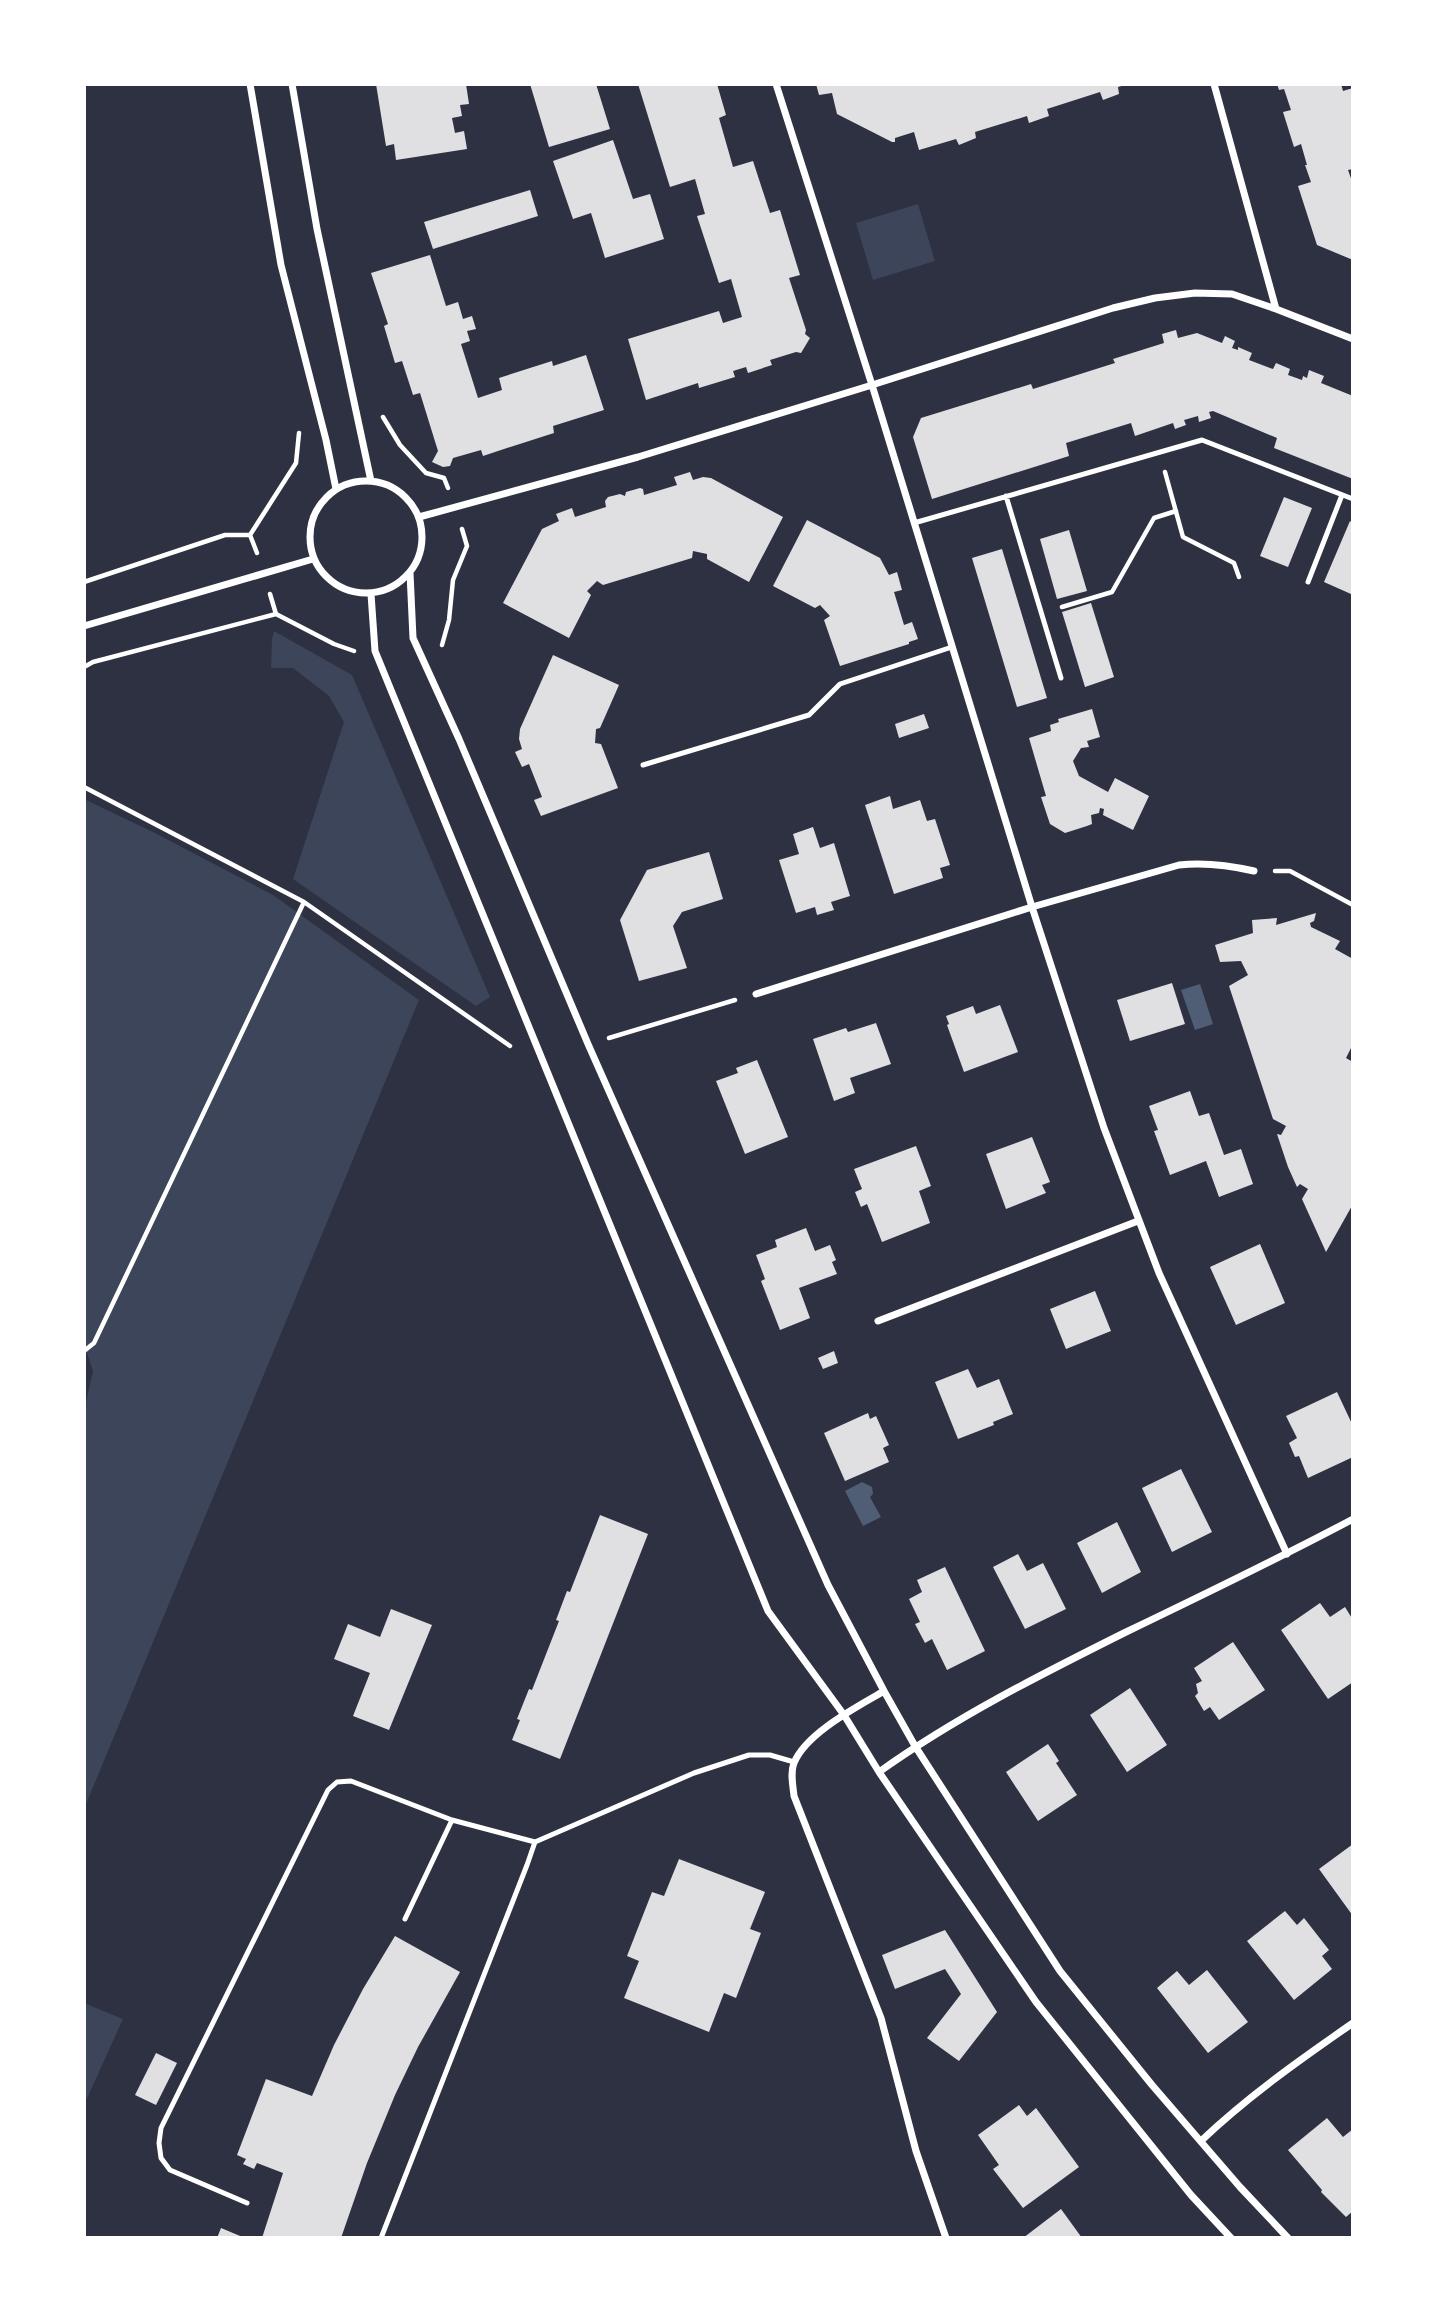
<svg xmlns="http://www.w3.org/2000/svg" width="1437" height="2322" font-family="Mulish,sans-serif">
	<style>
		.green { fill: #3c4559 }
		.water { fill: #4f5d75 }
		.building { fill: #e0e0e3 }
		.lines { fill: none; stroke-linecap: round; stroke-linejoin: round }
		.path { stroke: #fff; stroke-width: 4.5 }
		.service { stroke: #fff; stroke-width: 5 }
		.minor { stroke: #fff; stroke-width: 7 }
	</style>
	<rect width="100%" height="100%" fill="#2d3142"/>
	<!-- green -->
	<path class="green" d="M918,204L935,261L873,280L856,223Z
		M274,631L352,675L490,997L476,1006L293,879L344,722L329,696L293,668H271L272,639Z
		M84,799L155,833L273,895L419,1000L84,1809V1411L93,1371L84,1344Z
		M84,2003L123,2019L84,2105Z"/>
	<!-- water -->
	<path class="water" d="M1200,984L1213,1024L1195,1030L1181,990Z
		M862,1482L872,1487L873,1494L870,1497L881,1517L863,1526L845,1491Z"/>
	<!-- building -->
	<path class="building" d="M376,84H466L469,104L460,105L462,116L452,118L455,133L464,131L467,149L396,160L394,144L386,146Z
		M530,84H596L610,129L549,147Z
		M638,84H717L726,115L719,118L733,167L753,161L770,213L780,210L800,275L789,278L806,330L805,334L810,338L801,353L796,352L770,360L772,365L748,373L746,367L733,371L735,377L699,388L698,383L646,400L628,339L719,311L723,323L742,317L731,279L719,283L697,216L705,214L695,179L670,187Z
		M816,84H1125V85L1118,87L1119,94L1103,100L1100,92L1047,109L1049,116L1029,123L1027,116L975,132L976,138L959,145L956,139L919,150L914,132L895,138V142H892L837,114L832,93L819,95Z
		M1277,84H1341L1343,91L1353,88V169L1348,170L1353,184V260L1317,245L1298,186L1311,182L1305,165H1307L1301,144L1294,147L1283,112L1291,110L1284,89L1279,90Z
		M613,140L633,199L650,194L664,239L605,258L591,213L573,219L553,161Z
		M530,190L538,216L433,249L424,222Z
		M430,255L446,306L458,302L463,319L472,316L476,329L467,331L470,341L461,344L478,398L502,390L499,378L552,361L553,366L586,355L604,410L553,426L554,433L507,448L483,456L481,450L453,458L450,466L443,467L432,462L438,451L420,393L413,395L402,361L395,363L384,326L388,324L371,273Z
		M1176,330L1178,338L1197,333L1222,343L1225,336L1235,341L1232,348L1238,350V347L1252,353L1249,360L1273,369L1276,363L1290,369L1288,375L1302,380L1303,376L1307,378L1309,370L1324,376L1321,383L1353,396V479L1274,448L1277,438L1213,411L1209,412L1211,418L1199,422L1198,416L1184,420L1186,425L1175,429L1173,423L1135,436L1131,423L1066,443L1069,456L932,499L913,437L921,418L1031,384L1033,389L1115,363L1113,359L1164,343L1162,334Z
		M690,472L693,480L703,477L711,478L783,517L749,582L707,559V554L693,551L692,558L603,585L597,581L587,591L591,595L569,638L503,603L542,529L559,521L556,514L572,508L575,517L606,507L605,501L608,497L620,494L625,496L626,492L640,488L643,489L644,495L677,485L674,477Z
		M1284,497L1312,508L1288,567L1260,556Z
		M807,520L880,558L889,575L897,572L902,590L894,592L904,625L912,622L918,639L909,642V644L840,666L824,620L830,616L820,605L815,608L773,586Z
		M1350,521L1353,523V589L1351,594L1324,582Z
		M1069,530L1087,591L1057,599L1040,539Z
		M1002,549L1047,698L1017,707L972,558Z
		M1091,603L1114,677L1085,687L1062,612Z
		M553,655L619,685L600,728L596,729L595,743L601,744L618,788L541,816L534,800L542,797L529,764L522,767L515,752L522,749L519,739L520,729Z
		M1092,709L1100,737L1087,741L1089,747L1081,748L1073,761L1079,776L1108,792L1115,778L1149,796L1133,830L1103,815L1104,809L1100,808L1099,813L1091,815L1092,824L1087,826L1065,833L1050,824L1041,797L1046,796L1029,738L1051,731L1050,725L1059,722L1058,719Z
		M924,714L929,728L899,738L895,724Z
		M890,796L893,809L920,800L927,821L935,819L950,865L940,868L943,878L894,894L865,805Z
		M813,827L820,848L834,843L850,896L831,902L834,910L817,915L815,907L796,913L779,860L799,854L793,834Z
		M709,852L723,899L682,912L673,926L687,968L639,981L620,920L647,870Z
		M1316,913L1314,921L1310,923L1311,927L1340,941L1335,949L1353,959V1044L1346,1058L1353,1062V1204L1326,1252L1302,1199L1308,1189L1300,1184L1297,1187L1288,1167L1277,1134L1281,1135L1286,1126L1273,1119L1229,986L1248,975L1241,961L1220,962L1215,945L1253,933L1252,920L1277,918L1276,925Z
		M1172,983L1185,1024L1130,1041L1117,1000Z
		M1000,1005L1018,1052L964,1072L947,1025L949,1024L946,1016L973,1006L976,1014Z
		M876,1023L891,1064L850,1078L855,1093L834,1101L813,1039L846,1028L848,1032Z
		M757,1060L788,1137L745,1154L716,1081L738,1073L736,1068Z
		M1190,1091L1199,1116L1209,1113L1224,1155L1241,1149L1253,1184L1219,1197L1206,1161L1170,1175L1154,1131L1158,1130L1149,1106Z
		M1032,1137L1050,1182L1042,1185L1046,1193L1006,1209L986,1154Z
		M916,1146L931,1186L919,1191L930,1223L882,1242L867,1204L861,1207L855,1192L862,1189L854,1169Z
		M806,1228L815,1251L830,1245L836,1260L832,1262L837,1274L799,1288L810,1318L780,1330L761,1281L765,1279L756,1255L777,1247L775,1240Z
		M1260,1244L1285,1303L1236,1325L1210,1267Z
		M1095,1291L1111,1331L1066,1349L1050,1309Z
		M834,1351L838,1363L823,1369L818,1358Z
		M968,1369L977,1388L999,1379L1013,1414L993,1422L994,1425L958,1439L935,1382Z
		M1337,1392L1353,1426V1457L1308,1478L1299,1456L1295,1457L1289,1443L1297,1438L1286,1416Z
		M868,1413L870,1419L876,1416L889,1445L883,1448L889,1462L845,1481L824,1433Z
		M1181,1469L1212,1532L1172,1552L1142,1488Z
		M600,1515L648,1534L560,1759L512,1740L520,1720L517,1719L529,1689L532,1690L559,1621L556,1620L567,1591L570,1592Z
		M1117,1522L1141,1572L1102,1593L1077,1543Z
		M1018,1554L1027,1571L1043,1563L1066,1609L1025,1629L993,1567Z
		M945,1567L985,1651L947,1670L932,1639L925,1643L915,1624L920,1622L909,1599L922,1592L917,1580Z
		M1320,1603L1330,1617L1345,1607L1353,1620V1682L1328,1699L1281,1630Z
		M391,1609L432,1625L389,1730L353,1716L370,1673L334,1659L348,1624L380,1637Z
		M1233,1642L1265,1690L1219,1720L1210,1707L1204,1711L1195,1696L1198,1693L1196,1684L1202,1681L1194,1668Z
		M1130,1688L1167,1745L1127,1772L1090,1715Z
		M1048,1744L1059,1761L1056,1763L1077,1795L1038,1821L1006,1772Z
		M1353,1844V1916L1319,1869Z
		M679,1859L765,1892L750,1929L761,1933L736,1998L724,1993L709,2032L624,1998L639,1961L627,1956L652,1892L664,1896Z
		M1285,1911L1297,1925L1304,1918L1329,1950L1322,1956L1332,1969L1294,2000L1247,1941Z
		M945,1930L997,2012L959,2061L927,2038L961,1994L945,1969L895,1989L882,1955Z
		M395,1936L460,1972L418,2047L395,2095L367,2163L341,2238H262L283,2173L257,2163L254,2169L243,2164L246,2159L237,2155L266,2079L312,2096L334,2045L363,1989Z
		M1207,1970L1248,2022L1208,2053L1157,1988L1177,1971L1189,1985Z
		M156,2053L177,2063L156,2105L135,2095Z
		M1019,2105L1027,2116L1036,2108L1079,2167L1023,2208L993,2169L999,2165L978,2135Z
		M1327,2118L1343,2137L1353,2129V2211L1346,2217L1321,2192L1322,2190L1288,2150Z
		M1061,2209L1082,2238H1023Z
		M221,2228L245,2238H217Z"/>
	<g class="lines">
		<!-- path -->
		<path class="path" d="M383,417L400,445L426,473L444,478L448,488
			M1165,472L1183,537L1234,563L1239,577
			M250,535L296,463L299,433
			M84,582L225,535H250L257,553
			M270,594L276,614
			M1062,607L1112,592L1154,518L1176,511
			M442,645L449,620L453,580L467,546L462,529
			M84,667L93,662L276,614L334,644L354,651
			M84,787L304,902L510,1046
			M1275,871H1290L1353,905
			M609,1038L735,1000
			M84,1351L94,1343L304,902"/>
		<!-- service -->
		<path class="service" d="M1006,496L1061,678
			M914,523L1202,440L1353,499
			M1308,582L1342,495
			M643,765L809,715L840,684L952,647
			M405,1919L452,1820
			M247,2203L170,2170L161,2158L159,2143L161,2128L328,1790L337,1782L351,1781L452,1820L535,1842
			M381,2238L527,1865L535,1842L694,1773L749,1755H770L794,1762"/>
		<!-- minor -->
		<path class="minor" d="M250,84L281,265L326,440L336,489
			M292,84L317,229L371,481
			M776,84L872,385L1032,907L1104,1128L1159,1273L1287,1554
			M1276,309L1353,339
			M310 537a56 56 0 1 1 112 0a56 56 0 1 1-112 0Z
			M419,517L638,457L872,385L1113,308L1155,298L1195,293L1232,294L1276,309L1214,84
			M410,573L413,638L459,739L588,1044L828,1585L884,1691L915,1746L1060,1971L1152,2085L1240,2187L1288,2238
			M371,594L375,651L768,1611L844,1715L879,1772L1036,2002L1191,2195L1231,2238
			M84,626L313,559
			M756,994L1032,907L1179,865C1205,862 1228,865 1254,871
			M878,1321L1138,1221
			M884,1691C857,1707 806,1733 794,1763C790,1773 793,1786 794,1796L881,2018L916,2151L946,2238
			M879,1772C956,1717 1040,1675 1124,1633C1201,1596 1278,1559 1353,1519
			M1201,2141C1247,2097 1301,2059 1353,2023"/>
	</g>
	<!-- border -->
	<rect width="1437" height="2322" fill="none" stroke="#ffffff" stroke-width="172"/>
</svg>
